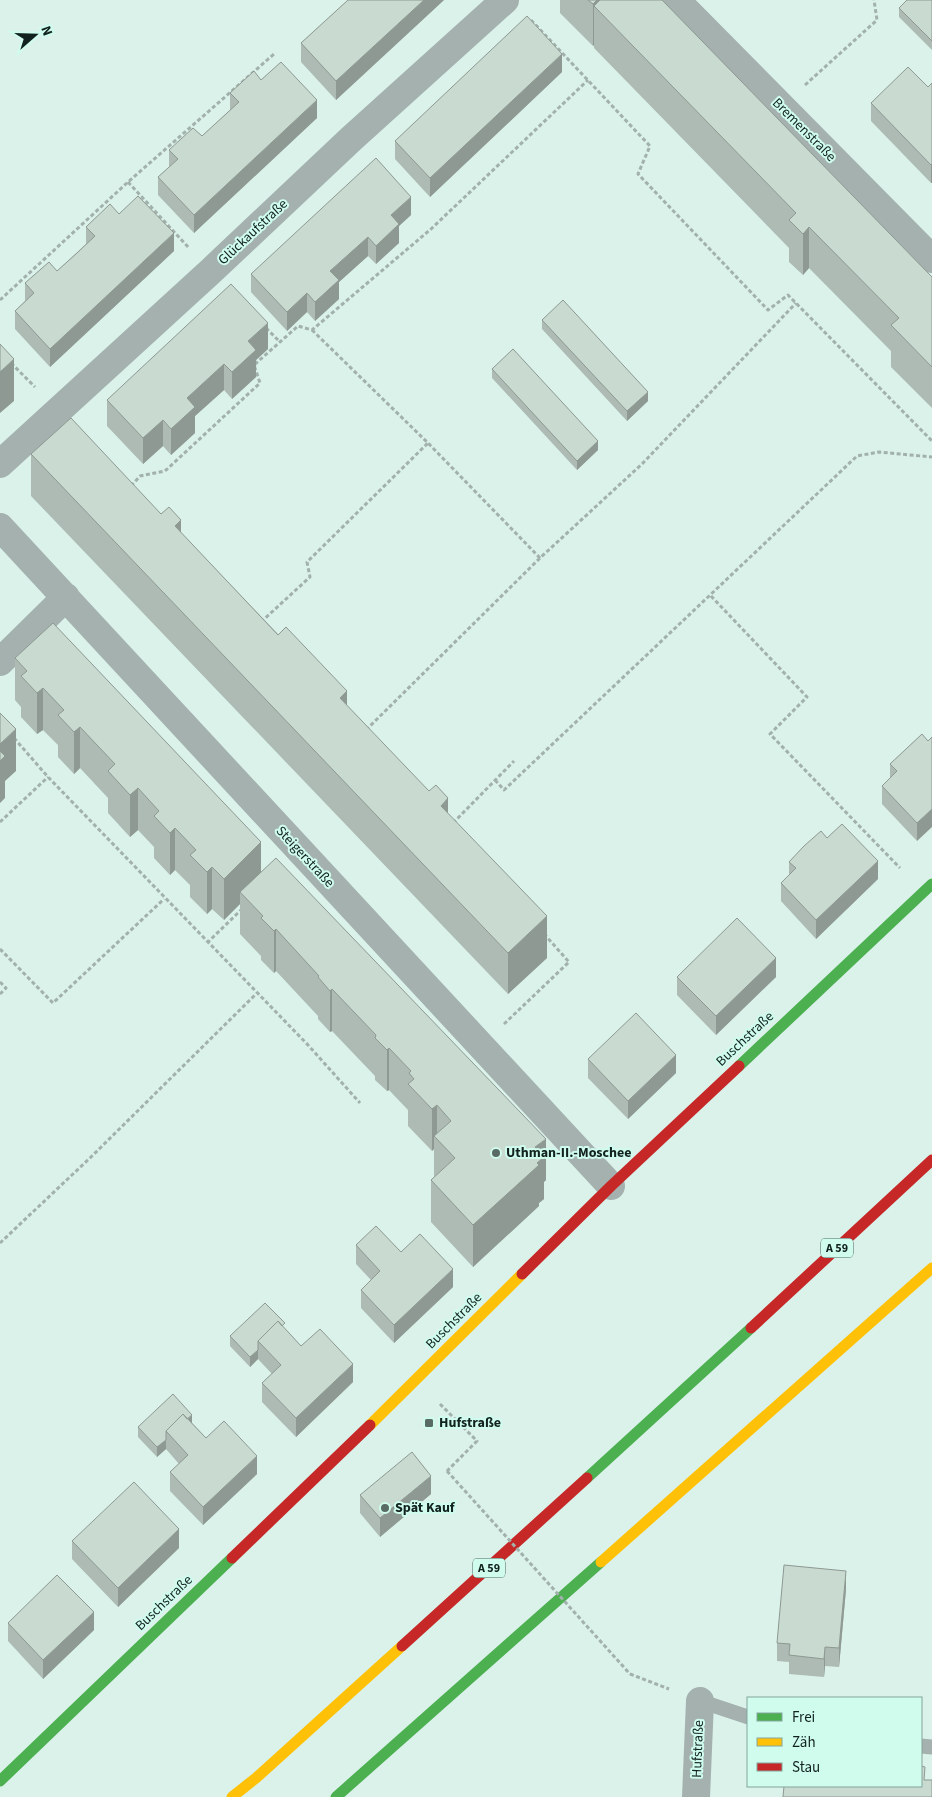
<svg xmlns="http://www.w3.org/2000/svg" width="932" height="1797" font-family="'Source Sans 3',sans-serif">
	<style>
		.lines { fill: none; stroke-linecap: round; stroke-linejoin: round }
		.path { stroke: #a3b1ad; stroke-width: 3; stroke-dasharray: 4 2.5; stroke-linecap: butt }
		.lane { stroke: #a4b1ae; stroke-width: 15 }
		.street { stroke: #a4b1ae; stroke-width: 28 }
		.fast { stroke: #4caf50; stroke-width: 11 }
		.slow { stroke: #ffc107; stroke-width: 11 }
		.jam { stroke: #c62828; stroke-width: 11 }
		.path-bridge { stroke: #a3b1ad; stroke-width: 3; stroke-dasharray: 4 2.5; stroke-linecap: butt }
		.wall { fill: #adbbb4 }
		.shaded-wall { fill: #8d9992 }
		.building { fill: #c9dad1; stroke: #8d9992 }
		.poi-dot { fill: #586b65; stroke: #d0fcee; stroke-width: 2 }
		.labels { text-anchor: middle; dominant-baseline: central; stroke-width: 4; stroke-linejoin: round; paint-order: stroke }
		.shield { fill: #d0fcee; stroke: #4b635c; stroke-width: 1 }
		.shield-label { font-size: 12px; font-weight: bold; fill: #12221e }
		.street-label { font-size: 14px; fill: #12221e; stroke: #d0fcee }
		.poi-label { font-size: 14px; font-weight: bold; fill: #12221e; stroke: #d0fcee; text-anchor: start }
	</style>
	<rect width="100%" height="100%" fill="#daf2ea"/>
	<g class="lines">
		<!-- path -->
		<path class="path" d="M531,20L650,146L638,174L768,310L788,295L932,441
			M805,85L877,20L874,0
			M128,182L189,248
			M0,300L128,182L274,54
			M266,328L280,342
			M312,330L428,443L540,558
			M11,363L35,387
			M131,486L140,476L165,471L260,383L254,365L298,326L312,330L431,229L588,80
			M711,596L807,697L770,734L900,868
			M261,622L310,577L307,562L428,443
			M366,730L540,558L642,464L796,303
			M14,738L48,777L308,1045L360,1103
			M495,780L504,790L857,456L879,452L932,457
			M0,822L48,777
			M453,823L514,761
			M207,943L242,909
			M0,949L53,1003L164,899
			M0,982L6,988L0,994
			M504,1024L569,962L545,935
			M0,1243L91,1157L257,993
			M440,1404L477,1441L447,1471
			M630,1674L669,1689"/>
		<!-- lane -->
		<path class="lane" d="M700,1701L748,1717
			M921,1746L932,1747"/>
		<!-- street -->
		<path class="street" d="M676,0L932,259
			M0,464L211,271L351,139L505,0
			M0,527L611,1186
			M0,662L66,597
			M696,1797L700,1701"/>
		<!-- fast -->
		<path class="fast" d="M739,1066L932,884
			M587,1478L751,1328
			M0,1781L232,1558
			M336,1797L601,1562"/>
		<!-- slow -->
		<path class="slow" d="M370,1425L522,1274
			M601,1562L932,1268
			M232,1797L256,1778L402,1646"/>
		<!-- jam -->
		<path class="jam" d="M522,1274L611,1186L739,1066
			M751,1328L932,1160
			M232,1558L370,1425
			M402,1646L587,1478"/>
		<!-- path-bridge -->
		<path class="path-bridge" d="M447,1471L630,1674"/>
	</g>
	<!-- wall -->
	<path class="wall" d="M348,0H444L336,100L301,62V43Z
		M560,0H662L932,277V408L891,367V351L809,268L803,275L789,262V248L594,48V45L593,46L560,13Z
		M932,0V50L899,17V8Z
		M562,72L430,197L395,159V141Z
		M261,80L317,118L194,233L158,195V177L169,167V150L202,136L230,110V93Z
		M932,83V183H931L871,121V103L928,87Z
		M119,214L174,251L50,367L15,329V311L25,301V283L57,271L86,244V227Z
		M411,215L399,226V243L376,264L368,256L339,282V299L315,321L307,312L287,331L251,292V274Z
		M542,320L648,401L627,421L542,329Z
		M268,349L256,360V377L232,399L224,390L195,416V433L171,455L163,446L143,464L107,426V400Z
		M492,369L598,450L577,470L492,378Z
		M31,454L161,514L181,533L347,706L448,814L547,958L508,994L31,496Z
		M15,658L261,872L546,1180L544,1182V1199L539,1203V1206L473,1267L431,1222V1180L434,1177V1149L432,1151L408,1126V1110L389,1090L387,1091L375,1080V1076L332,1031L330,1032L318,1019V1016L276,971L274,973L261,960V956L240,934V904L224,920L212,909L207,914L190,897V885L175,870L170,875L154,858V847L138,830L130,837L108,813V798L80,768L74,774L58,757V745L43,730L37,734L21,717V707L15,700Z
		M922,734L917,841L882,804V786L890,778V764Z
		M827,838L878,879L816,939L781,901V883L789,875V862Z
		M677,977H776L716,1035L677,995Z
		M588,1059L676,1073L628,1119L588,1078Z
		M356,1245L401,1252L453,1287L394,1343L361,1308V1290L371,1280L356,1264Z
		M285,1329L301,1346L353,1382L296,1437L262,1402V1383L272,1374L258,1359L250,1367L230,1346V1336Z
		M192,1423L206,1438L257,1474L203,1525L170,1491V1472L179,1464L166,1449L157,1457L138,1437V1427Z
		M431,1494L380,1537L360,1513V1495Z
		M72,1541L179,1548L118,1607L72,1559Z
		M846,1589L839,1667L825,1666L824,1677L789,1674V1662L777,1661V1643Z
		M8,1623L94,1630L43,1679L8,1641Z"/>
	<!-- shaded-wall -->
	<path class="shaded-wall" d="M424,0H444L336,100V81Z
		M597,0H630L594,6V45L593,46V4Z
		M562,54V72L430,197V178Z
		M317,100V118L194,233V215Z
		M932,164V183H931V165Z
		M411,197V215L399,226V243L376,264V246L391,215Z
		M809,227V268L803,275V234Z
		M174,233V251L50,367V349Z
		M368,237V256L339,282V299L315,321V302L330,271Z
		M307,293V312L287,331V312Z
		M268,323V349L256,360V377L232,399V372L248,341Z
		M14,359V401L0,413V372Z
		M224,364V390L195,416V433L171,455V429L187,398Z
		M648,392V401L627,421V411Z
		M163,420V446L143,464V438Z
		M598,441V450L577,470V461Z
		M181,520V562L175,526Z
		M43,688V730L37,734V693Z
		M347,691V733L340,698Z
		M80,727V768L74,774V732Z
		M16,729V771L5,781V798L0,803V744Z
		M138,788V830L130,837V795Z
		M448,798V840L441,806Z
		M932,809V827L917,841V823Z
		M175,828V870L170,875V833Z
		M261,842V884L240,892V904L224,920V879Z
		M878,861V879L816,939V920Z
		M212,867V909L207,914V872Z
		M547,916V958L508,994V953Z
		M276,929V971L274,973V931Z
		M776,958V977L716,1035V1016Z
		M332,989V1031L330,1032V991Z
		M389,1048V1090L387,1091V1050Z
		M676,1055V1073L628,1119V1101Z
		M437,1105V1139L434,1136V1149L432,1151V1109Z
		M546,1139V1180L544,1182V1199L539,1203V1206L473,1267V1225L535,1147Z
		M453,1269V1287L394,1343V1325Z
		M258,1350V1359L250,1367V1357Z
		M353,1364V1382L296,1437V1418Z
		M192,1415V1424L170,1435Z
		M166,1440V1449L157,1457V1447Z
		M257,1456V1474L203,1525V1507Z
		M431,1476V1494L380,1537V1518Z
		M179,1529V1548L118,1607V1588Z
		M846,1571V1589L839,1667V1648Z
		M94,1612V1630L43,1679V1660Z
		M825,1647V1666L824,1677V1659Z"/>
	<!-- building -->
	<path class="building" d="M348,0H424L336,81L301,43Z
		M588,0H597L593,4Z
		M600,0H662L932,277V367L891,325L899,318L809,227L803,234L789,220L796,213L594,6Z
		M907,0H932V41L899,8Z
		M527,16L562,54L430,178L395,141Z
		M281,62L317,100L194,215L158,177L178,159L169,150L193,128L202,136L239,102L230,93L254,71L261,80Z
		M908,67L928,87L932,83V164L931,165L871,103Z
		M376,158L411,197L391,215L399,224L376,246L368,237L330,271L339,280L315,302L307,293L287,312L251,274Z
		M138,196L174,233L50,349L15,311L34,293L25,283L49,262L57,271L77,253L95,236L86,227L110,204L119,214Z
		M231,284L268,323L248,341L256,350L232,372L224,364L187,398L195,407L171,429L163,420L143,438L107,400Z
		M563,300L648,392L627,411L542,320Z
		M0,344L14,359L0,372Z
		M513,349L598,441L577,461L492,369Z
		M71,418L161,514L169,507L181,520L175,526L278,635L286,627L347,691L340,698L429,791L436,785L448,798L441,806L547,916L508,953L31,454Z
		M53,623L261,842L224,879L212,867L207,872L190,855L196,850L175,828L170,833L154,816L159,811L138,788L130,795L108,771L115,764L80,727L74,732L58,715L64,710L43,688L37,693L21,676L27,671L15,658Z
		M0,713L16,729L0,744Z
		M922,734L928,741L932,737V809L917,823L882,786L897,771L890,764Z
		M0,751L5,756L0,761Z
		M842,824L878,861L816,920L781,883L796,868L789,862L804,846L821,831L827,838Z
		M276,858L546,1139L535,1147L544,1157L537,1163L539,1165L473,1225L431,1180L455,1158L434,1136L451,1121L437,1105L432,1109L408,1084L414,1079L409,1073L411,1071L389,1048L387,1050L375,1038L376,1035L332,989L330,991L318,977L319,976L276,929L274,931L261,918L263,916L240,892Z
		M737,918L776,958L716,1016L677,977Z
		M636,1013L676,1055L628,1101L588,1059Z
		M376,1226L401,1252L420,1234L453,1269L394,1325L361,1290L380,1271L356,1245Z
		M265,1303L285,1323L282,1326L278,1321L258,1341V1350L250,1357L230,1336Z
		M278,1321L301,1346L320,1329L353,1364L296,1418L262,1383L281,1365L258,1341Z
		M173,1394L192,1415L187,1419L183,1414L166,1431V1440L157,1447L138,1427Z
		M183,1414L206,1438L224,1421L257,1456L203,1507L170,1472L188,1455L166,1431Z
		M412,1452L431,1476L380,1518L360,1495Z
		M134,1482L179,1529L118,1588L72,1541Z
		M784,1565L846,1571L839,1648L825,1647L824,1659L789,1655L790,1644L777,1643Z
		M57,1575L94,1612L43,1660L8,1623Z
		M921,1766L925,1767L924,1780H932V1797H783L784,1786H921Z"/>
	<!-- markers -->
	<g class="poi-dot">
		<circle cx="496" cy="1153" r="5"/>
		<rect x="424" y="1418" width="10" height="10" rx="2.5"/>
		<circle cx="385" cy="1508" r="5"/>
	</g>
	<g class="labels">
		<!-- shield labels -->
		<g class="shield">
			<rect x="821" y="1238.5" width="32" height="19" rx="4"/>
			<rect x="473" y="1558.5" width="32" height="19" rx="4"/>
		</g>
		<g class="shield-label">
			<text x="837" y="1248">A 59</text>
			<text x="489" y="1568">A 59</text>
		</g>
		<!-- street labels -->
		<g class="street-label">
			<text transform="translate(804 130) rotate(45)">Bremenstraße</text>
			<text transform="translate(253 232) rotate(-43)">Glückaufstraße</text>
			<text transform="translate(305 857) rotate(47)">Steigerstraße</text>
			<text transform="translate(745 1039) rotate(-43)">Buschstraße</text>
			<text transform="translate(454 1321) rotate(-45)">Buschstraße</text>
			<text transform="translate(164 1603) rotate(-44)">Buschstraße</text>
			<text transform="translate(698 1749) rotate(-88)">Hufstraße</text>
		</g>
		<!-- poi labels -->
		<g class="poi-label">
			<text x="506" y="1153">Uthman-II.-Moschee</text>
			<text x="439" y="1423">Hufstraße</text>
			<text x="395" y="1508">Spät Kauf</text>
		</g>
	</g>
	<!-- legend -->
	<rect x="747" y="1697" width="175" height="90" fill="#d0fcee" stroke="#84a59b"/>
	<rect x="757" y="1713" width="25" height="8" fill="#4caf50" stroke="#84a59b"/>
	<text x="792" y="1722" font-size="15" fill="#12221e">Frei</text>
	<rect x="757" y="1738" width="25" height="8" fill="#ffc107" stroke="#84a59b"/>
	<text x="792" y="1747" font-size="15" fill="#12221e">Zäh</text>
	<rect x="757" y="1763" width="25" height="8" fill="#c62828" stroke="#84a59b"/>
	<text x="792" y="1772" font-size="15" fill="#12221e">Stau</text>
	<!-- north arrow -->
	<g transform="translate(35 35) rotate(70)" stroke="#d0fcee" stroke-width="4" paint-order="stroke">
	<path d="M0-4L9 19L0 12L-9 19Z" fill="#12221e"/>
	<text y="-8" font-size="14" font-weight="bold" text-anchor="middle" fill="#12221e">N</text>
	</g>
</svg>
